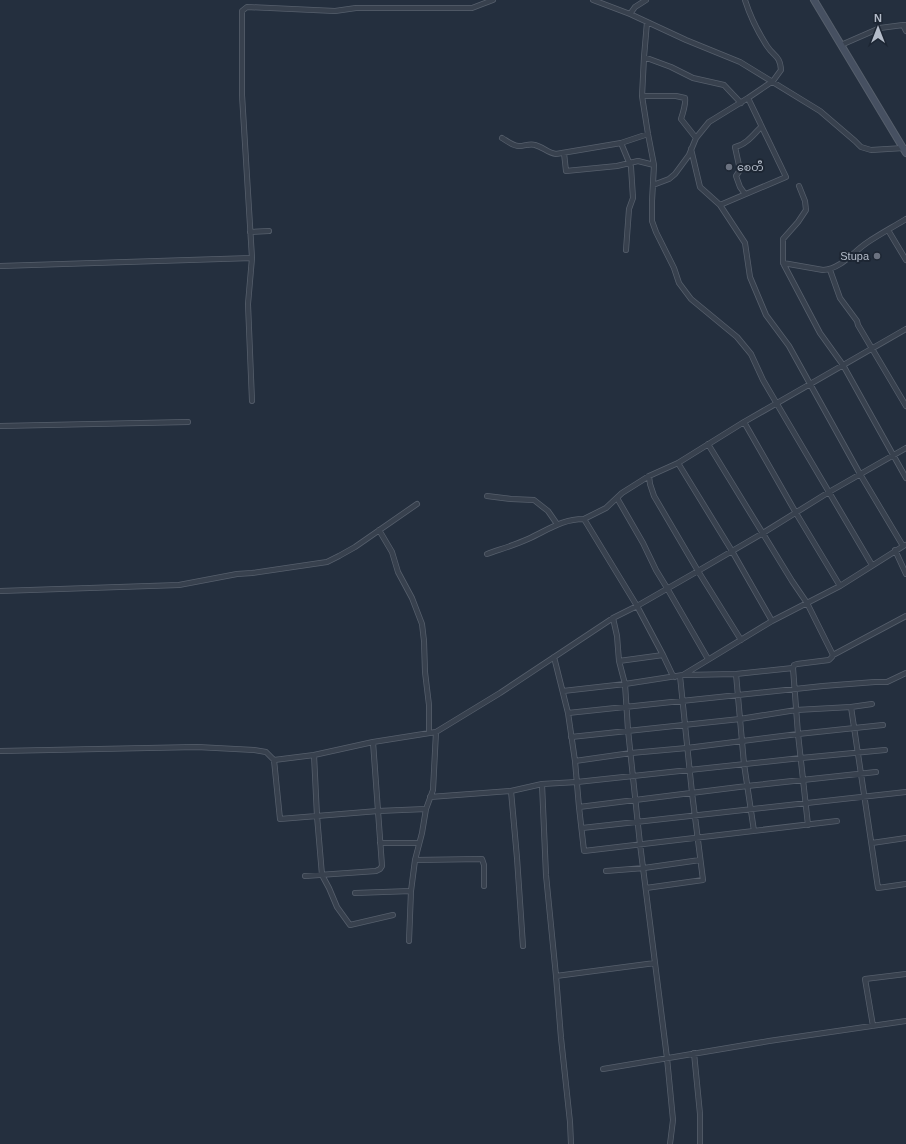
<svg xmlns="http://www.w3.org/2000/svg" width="906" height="1144" font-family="Arial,'Noto Sans Myanmar',sans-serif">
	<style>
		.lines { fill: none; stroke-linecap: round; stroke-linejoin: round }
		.minor-casing { stroke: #565f6c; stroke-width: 6 }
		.secondary-casing { stroke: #565f6c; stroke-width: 8 }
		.minor { stroke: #38414e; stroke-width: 4.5 }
		.secondary { stroke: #465061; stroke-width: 6 }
		.worship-dot { fill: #6b7280; stroke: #1d2633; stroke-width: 1.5 }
		.labels { text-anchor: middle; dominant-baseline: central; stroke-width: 4; stroke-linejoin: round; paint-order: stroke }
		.poi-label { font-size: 11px; fill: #b4bcc9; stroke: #1d2633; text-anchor: start }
	</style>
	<rect width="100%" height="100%" fill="#242f3e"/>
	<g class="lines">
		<!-- minor casing -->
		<g class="minor-casing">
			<path id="minor" d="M593,0L630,14L686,40L740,62L820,111L855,141L861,147L871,150L904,148
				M630,14L635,7L646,0
				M647,22L644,57L642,96L648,134L654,165L652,201V221L656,232L674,268L679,283L691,299L737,337L751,354L763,380L777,404L872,565
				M906,25H903L906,31
				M841,45L880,28L903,25
				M644,57L671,67L693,78L724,85L741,103
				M642,96H676L685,98C686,104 683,113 681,119L696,138
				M502,138C507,141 513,146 519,146C525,146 530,143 535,145C543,147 548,153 556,154L621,143L648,134
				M621,143L631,167L633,198L629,209L626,250
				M691,149L700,187L720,205L745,243L750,277L766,315L789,346L860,474L903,546
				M564,153L566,171L617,166L638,161L654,165
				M653,185L669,179L675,174L689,155L696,138L709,122L748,98L773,81L781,70C780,55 774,57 767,46C758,32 750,16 745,0
				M799,186L805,201L806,210L798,222L783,239V263L820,333L843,365L906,478
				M745,194L740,187L736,176L740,170L735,147C746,145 754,134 761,127
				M720,205L786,177L748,98
				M888,230L906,260
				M250,232L269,231
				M783,263L823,270C841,269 854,251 868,242C880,234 893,227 906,219
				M0,266L252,258
				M830,270L840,298L857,321L858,325L906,406
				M252,401L248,304L252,258L242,95V11L247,7L335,11L356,8H472L493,0
				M744,422L796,513L840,586
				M0,426L188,422
				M708,444L792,581L807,603L833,655L832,657L829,660L797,664L794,665L793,668L798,734L808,825
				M678,463L732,551L772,621
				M649,476L650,484L654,496L698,571L741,640
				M487,496L511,499L534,500L548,511L557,524
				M617,498L643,543L656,570L667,588L708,659
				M379,530L392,552L398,572L412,598L422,624L424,641L425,672L429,705V733
				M895,550L906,574
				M487,554C501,549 515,545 528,539C548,530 562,519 584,519
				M0,591L179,585L237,574L252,573L327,562L339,556L355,547L417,504
				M613,618L617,636L619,661L625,684L628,730L640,844L667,1058L673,1120L670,1144
				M833,655L906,616
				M554,657L568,713L575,761L579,807L584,851L837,821
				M619,661L663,655
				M736,674L744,764L754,831
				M685,675L736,674L793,668
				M675,677L672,674L663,655L637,606L584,519L606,508L622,493L649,476L678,463L744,422L906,329
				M563,691L625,684L683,675L772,621L840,586L905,545
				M851,707L878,888L906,884
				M568,713L823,686L875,682H887L906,673
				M571,737L740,719L796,710L851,707L872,704
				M0,751L197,747L254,750L266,752L274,760
				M314,755L317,816L322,875L329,888L337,907L350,925L393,915
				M575,761L631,753L687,748L798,734L883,725
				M542,784L546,875L556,976L561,1038L570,1122L571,1144
				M511,791L517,858L523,946
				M430,797L511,791L542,784L577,782L801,758L885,750
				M579,807L747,786L876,772
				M426,809L378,811L280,819L274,760L314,755L373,742L436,732L500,693L613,618L637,606L698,571L763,533L829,492L906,448
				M582,828L906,792
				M380,843H419
				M872,843L906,838
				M415,860L482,859L484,865V886
				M606,871L644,868L700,860
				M305,876L376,871L380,869L382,866L373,742
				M646,888L703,880L692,793L680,676
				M355,893L411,891
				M409,941L411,891L415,860L422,833L426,809L433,790L436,732
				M556,976L655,963
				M873,1026L865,979L906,974
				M694,1053L700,1114V1144
				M603,1069L769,1041L906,1021"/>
		</g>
		<!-- secondary casing -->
		<g class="secondary-casing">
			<path id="secondary" d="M814,0L906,153"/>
		</g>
		<!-- minor -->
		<use href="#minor" class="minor"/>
		<!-- secondary -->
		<use href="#secondary" class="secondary"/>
	</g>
	<!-- markers -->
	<g class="worship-dot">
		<circle cx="729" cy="167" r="4"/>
		<circle cx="877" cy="256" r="4"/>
	</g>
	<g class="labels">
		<!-- poi labels -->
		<g class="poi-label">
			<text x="737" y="167">စေတီ</text>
			<text x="869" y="256" text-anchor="end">Stupa</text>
		</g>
	</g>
	<!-- north arrow -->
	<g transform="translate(878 28)" stroke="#1d2633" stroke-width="3" paint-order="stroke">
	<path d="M0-3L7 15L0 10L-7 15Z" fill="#b4bcc9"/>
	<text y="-6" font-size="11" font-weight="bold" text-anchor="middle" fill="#b4bcc9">N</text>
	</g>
</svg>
